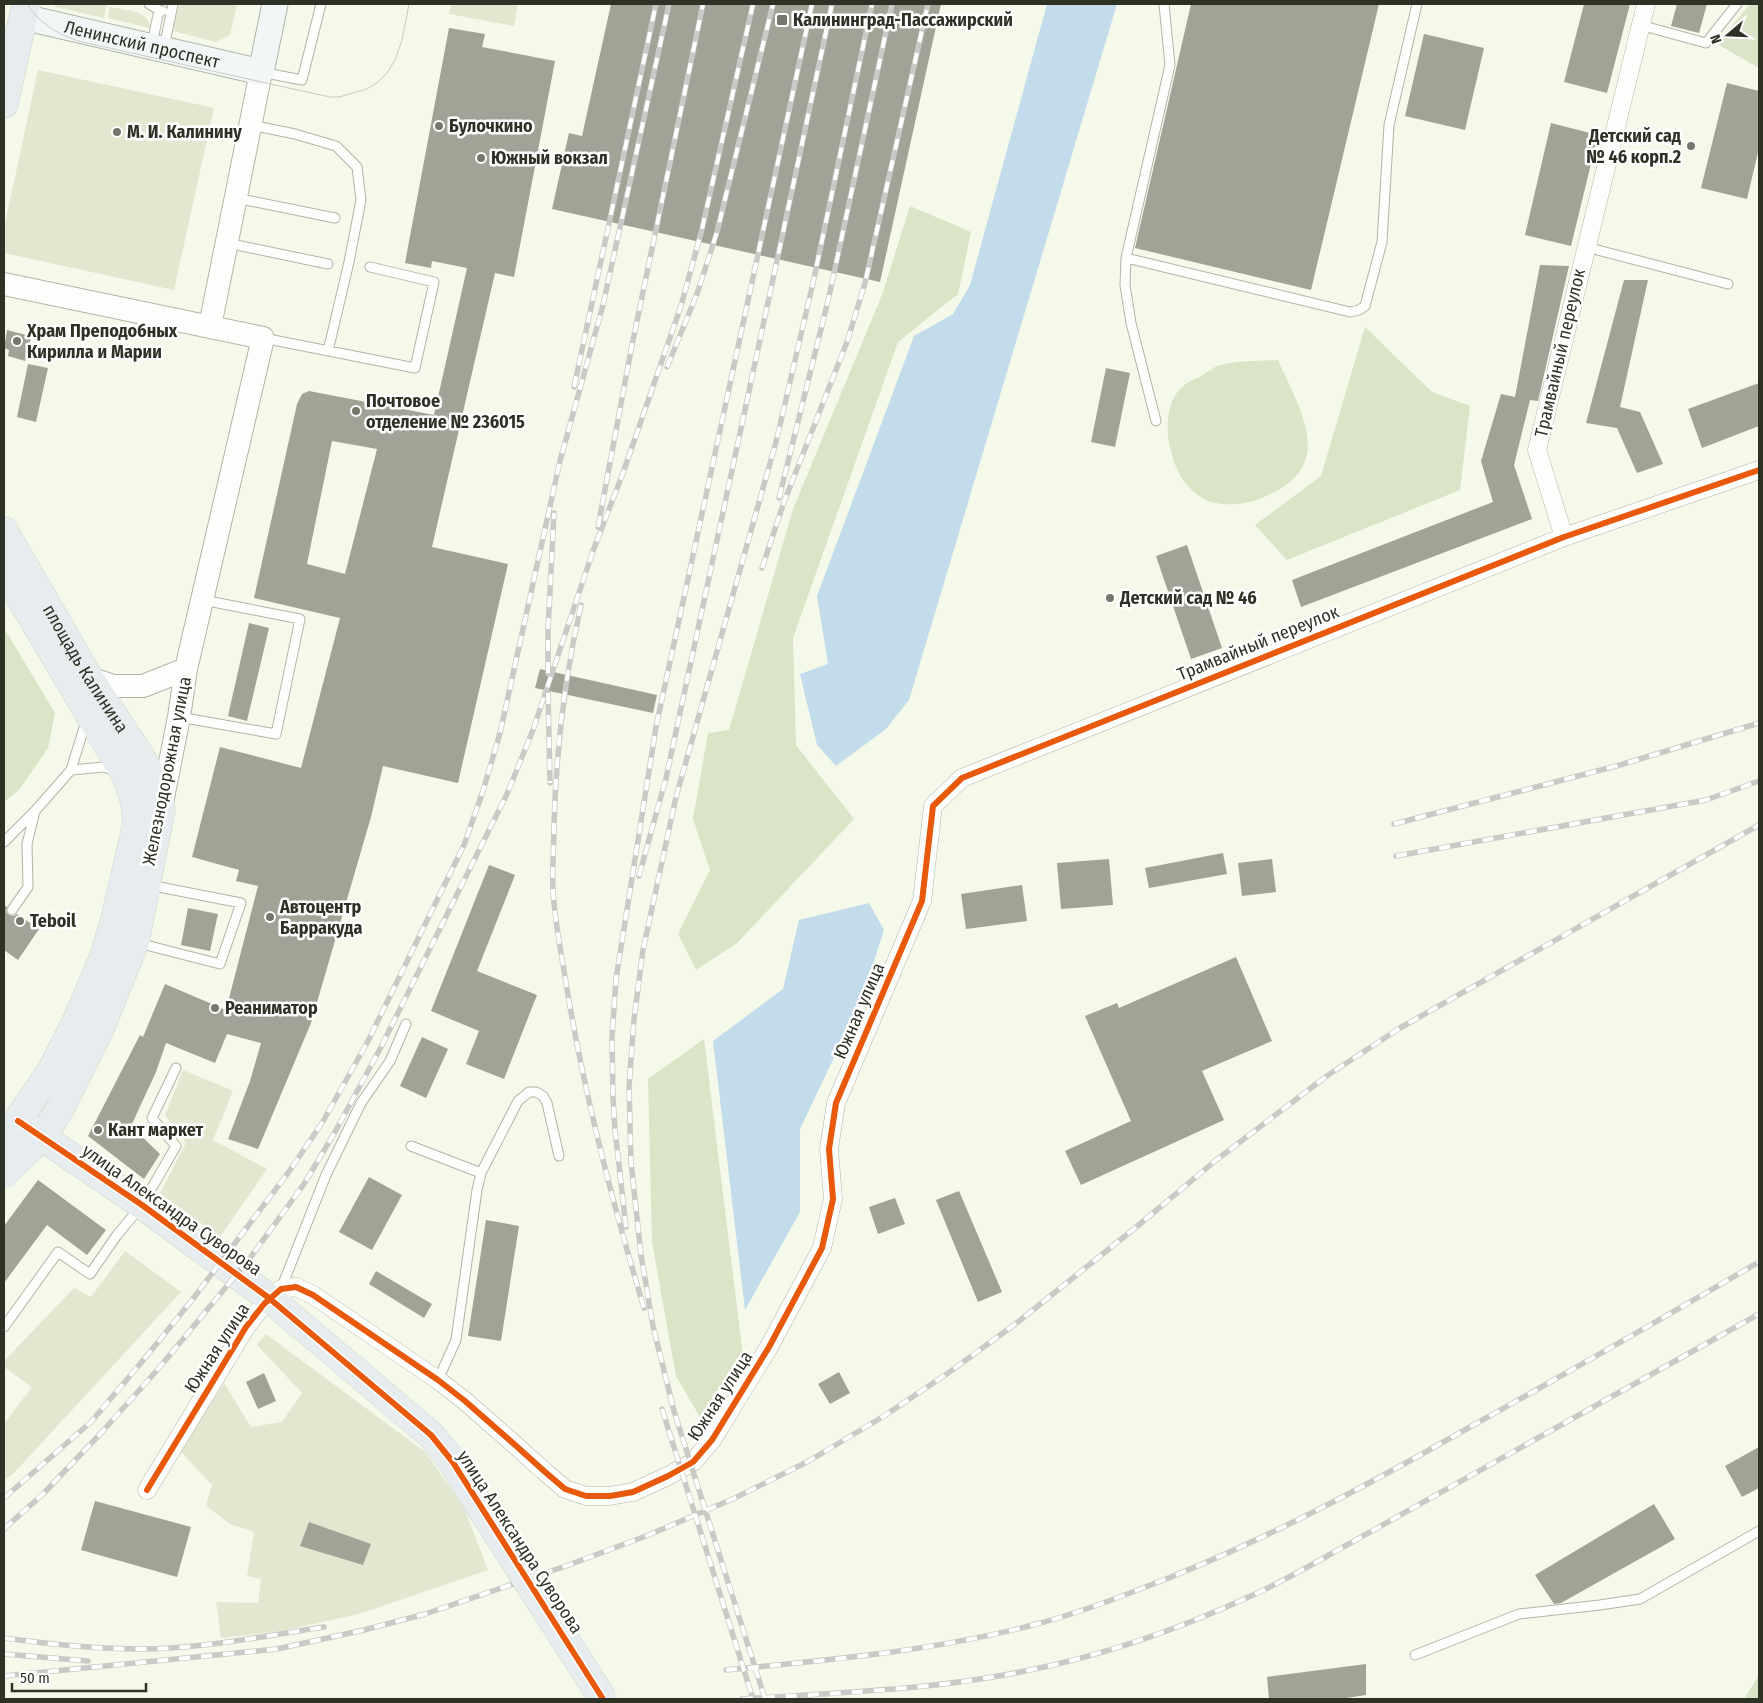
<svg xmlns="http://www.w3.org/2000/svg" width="1763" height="1703" font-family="'Fira Sans Condensed',sans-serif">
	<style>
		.green { fill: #e1e8cf }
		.forest { fill: #dbe4c6 }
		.water { fill: #c2dceb }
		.building { fill: #a0a496; fill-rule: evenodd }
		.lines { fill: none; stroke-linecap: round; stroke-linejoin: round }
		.service-casing { stroke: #b1b5a8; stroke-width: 11 }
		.minor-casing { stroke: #b1b5a8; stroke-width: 19 }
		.tertiary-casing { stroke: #b1b5a8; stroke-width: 24 }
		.secondary-casing { stroke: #b1b5a8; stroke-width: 27 }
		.primary-casing { stroke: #d1d4cb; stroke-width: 29 }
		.service { stroke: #fdfefc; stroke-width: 9 }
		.minor { stroke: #fdfefc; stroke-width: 18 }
		.tertiary { stroke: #fdfefc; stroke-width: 22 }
		.secondary { stroke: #f2f6f6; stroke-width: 25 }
		.primary { stroke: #e7edef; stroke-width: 28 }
		.tram { stroke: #c9cac5; stroke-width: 1 }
		.rail-casing { stroke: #c9cac5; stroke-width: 5.5 }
		.rail { stroke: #fff; stroke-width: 4; stroke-dasharray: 11; stroke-linecap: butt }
		.primary-bridge-casing { stroke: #d1d4cb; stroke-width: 29; stroke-linecap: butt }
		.primary-bridge { stroke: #e7edef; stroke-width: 28 }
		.cycleway-casing { stroke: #fff; stroke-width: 9 }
		.cycleway { stroke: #e8590c; stroke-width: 6 }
		.poi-dot { fill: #73786a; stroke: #fff; stroke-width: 2 }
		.labels { text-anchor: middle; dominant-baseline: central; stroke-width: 5; stroke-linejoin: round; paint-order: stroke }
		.poi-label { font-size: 18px; font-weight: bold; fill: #2e3225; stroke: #fff; text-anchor: start }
		.street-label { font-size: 18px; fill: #2e3225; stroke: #fff }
	</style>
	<rect width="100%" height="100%" fill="#f4f9e9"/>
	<!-- green -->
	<path class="green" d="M53,4H107L104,18L56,7Z
		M179,4H237L230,35L216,42L173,31Z
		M451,4H518L514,26L449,14Z
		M109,7C123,10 151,10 150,28L108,18Z
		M38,70L214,108L174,290L4,253V228Z
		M183,1070L233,1091L213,1140L267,1169L220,1237L160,1193L186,1143L165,1115Z
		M125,1251L181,1292L13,1474L4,1480V1424L32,1387L4,1367V1361L74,1288L91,1297Z
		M266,1334L425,1452L463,1505L488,1570L359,1614L281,1631L221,1638L216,1602L258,1603L261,1579L247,1576L254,1532L230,1524L206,1506L212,1485L180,1451L224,1383L251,1427L282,1422L302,1393L257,1345Z"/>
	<!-- forest -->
	<path class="forest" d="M1750,4H1759V68L1717,44Z
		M910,206L971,232L958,294L898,342L793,638L796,745L854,819L737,943L696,970L678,934L710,870L693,819L708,733L729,730L793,509L882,295Z
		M1365,327L1432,392L1470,406L1460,490L1287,560L1255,525L1321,476Z
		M1278,360C1303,416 1338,469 1259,499C1245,505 1217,507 1204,499C1184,486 1177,474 1171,451C1165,432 1166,401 1182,387C1187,382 1195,379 1201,376C1208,372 1215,366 1221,365C1235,361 1263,361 1278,360Z
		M4,628L55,713L48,748L19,790L4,802Z
		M704,1039L743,1356L700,1417L676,1376L652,1242L648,1079Z
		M1759,1675V1699H1744Z"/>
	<!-- water -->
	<path class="water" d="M1047,4H1117L909,700L886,729L836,766L817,745L800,674L828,664L817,596L914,336L953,314L970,285Z
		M869,903L884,930L861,1001L800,1129V1212L745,1310L713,1041L783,989L799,920Z"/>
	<!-- building -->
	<path class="building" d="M611,4H941L880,282L552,209L569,133L582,136Z
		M1191,4H1379L1311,290L1135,248Z
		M1584,4H1630L1607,93L1564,82Z
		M1677,4H1707L1699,33L1671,26Z
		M449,28L485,34L482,47L555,61L514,277L495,273L432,547L508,564L458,783L383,766L371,817L311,1023L258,1149L228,1139L250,1081L261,1043L227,1034L215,1063L166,1043L156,1072L131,1126L160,1154L144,1179L88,1136L140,1035L143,1037L165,984L226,1010L258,886L236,881L239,870L192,857L220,747L301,768L340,618L254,598L297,404L302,394L309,391L434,415L467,268L432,261L431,268L405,263ZM332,441L377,449L345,574L307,564Z
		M1424,34L1484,48L1465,130L1405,116Z
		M1727,83L1759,91V148L1747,199L1701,188Z
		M1551,123L1598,135L1571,246L1525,235Z
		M1540,265L1569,266L1538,401L1530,400L1514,465L1532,519L1301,607L1292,580L1493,502L1481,461L1501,394L1515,397Z
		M1624,280H1648L1620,407L1640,412L1663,464L1637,473L1617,428L1586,423Z
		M7,330L26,335L25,336L31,338L25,361L8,356L9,350L4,348Z
		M28,364L48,368L36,422L17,417Z
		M1106,368L1130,373L1115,447L1091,442Z
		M1759,383V426L1702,448L1688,409Z
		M1187,545L1222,648L1191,659L1156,556Z
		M249,623L269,628L247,721L228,716Z
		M540,669L657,695L653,713L535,688Z
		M1223,853L1227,874L1149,888L1145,868Z
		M1109,859L1113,905L1061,909L1057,863Z
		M1272,859L1276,892L1242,896L1238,863Z
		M489,865L515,875L477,971L537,995L504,1079L466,1064L479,1031L431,1011Z
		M1022,885L1027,921L966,929L961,894Z
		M4,905L7,907L6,912L9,915L14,916L17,914L39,929L18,960L4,950Z
		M188,908L218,914L210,951L181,945Z
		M1236,957L1272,1041L1202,1071L1224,1120L1081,1185L1065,1151L1131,1121L1085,1016L1117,1003L1119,1008Z
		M422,1037L448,1049L426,1098L400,1086Z
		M369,1177L402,1195L372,1250L339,1232Z
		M38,1180L106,1230L87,1255L47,1225L4,1283V1226Z
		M959,1191L1002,1292L978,1302L936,1200Z
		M895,1198L905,1224L878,1234L869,1207Z
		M486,1220L519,1226L501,1341L468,1336Z
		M376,1271L432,1304L424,1318L369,1284Z
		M839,1372L850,1393L830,1404L818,1384Z
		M264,1373L276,1401L258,1409L246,1382Z
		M1759,1447V1488L1742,1497L1725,1466Z
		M95,1501L191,1527L177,1577L81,1550Z
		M1654,1504L1675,1539L1561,1603L1554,1604L1535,1575Z
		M309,1522L371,1544L363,1565L300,1546Z
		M1366,1664V1695L1340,1699H1269L1267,1677Z"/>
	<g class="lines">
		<!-- service casing -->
		<g class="service-casing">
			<path id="service" d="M149,4L159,10L163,11
				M1640,25L1706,43L1737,4
				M158,43L166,38L173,4
				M152,44L159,10
				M261,72L302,80L321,4
				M251,125L295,134L336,146L357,167L361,200L349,262L328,351
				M236,198L335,218
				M227,243L328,264
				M1586,247L1728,284
				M1126,258L1350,312L1359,310L1365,306L1382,242L1389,125L1417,4
				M263,338L415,368L434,282L370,267
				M1156,421L1131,323L1125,285L1126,258L1170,65L1164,4
				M179,717L276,734L300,619L203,600
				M71,770L104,767L115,771
				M4,842L35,811L71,770L86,721
				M12,910L28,887L27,844L35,811
				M138,943L220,964L241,903L149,885
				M411,1146L481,1173
				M281,1289L326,1175L361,1103L390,1061L406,1024
				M4,1327L58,1252L90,1274L117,1235L142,1205L176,1146L152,1118L176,1068
				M438,1380L456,1340L477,1190L481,1173L518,1101L529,1092H536L543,1096L547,1103L559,1156
				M1415,1655L1519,1614L1600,1605L1640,1599L1759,1531"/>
		</g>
		<!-- minor casing -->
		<g class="minor-casing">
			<path id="minor" d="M1564,537L1537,450L1646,4
				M147,1490L246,1327L264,1304L281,1289L296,1287L313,1295L438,1380L465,1401L514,1444L544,1471L565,1489L586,1496H610L633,1492L668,1476L693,1462L712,1440L769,1347L822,1248L833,1199L829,1149L836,1103L922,901L933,806L962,778L1564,537L1759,470"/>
		</g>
		<!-- tertiary casing -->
		<g class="tertiary-casing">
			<path id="tertiary" d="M4,284L263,338L186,669L179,717L161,808
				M210,326L261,72
				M89,678L113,686H143L186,669"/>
		</g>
		<!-- secondary casing -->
		<g class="secondary-casing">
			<g id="secondary">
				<path id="s1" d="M23,17L261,72L275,4"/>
			</g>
		</g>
		<!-- primary casing -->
		<g class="primary-casing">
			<g id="primary">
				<path d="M4,104L26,4"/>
				<path id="s2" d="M4,531L89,678L144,762L155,784L161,809L135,942L100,1029L60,1109L42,1137L4,1173"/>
				<path d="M4,570L126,776C133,795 138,807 136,828L114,923L103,959L76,1022L51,1071L4,1140"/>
				<path d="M26,1126L142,1205L269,1298L431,1435L452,1461L477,1502"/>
			</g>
		</g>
		<!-- service -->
		<use href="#service" class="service"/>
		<!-- minor -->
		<use href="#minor" class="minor"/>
		<!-- tertiary -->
		<use href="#tertiary" class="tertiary"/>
		<!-- secondary -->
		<use href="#secondary" class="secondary"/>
		<!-- primary -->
		<use href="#primary" class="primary"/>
		<!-- tram -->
		<path class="tram" d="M27,4C40,24 56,33 78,41L284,87L330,97H339L367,89L378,82L387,73L395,60L402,40L409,4"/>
		<!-- rail casing -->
		<g class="rail-casing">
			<path id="rail" d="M667,367L697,294L717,232L773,4
				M574,387L656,4
				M779,498L828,301L892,4
				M598,527L632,345L703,4
				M762,568L784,502L847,342L865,283L928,4
				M581,605C564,680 556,750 554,826C554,848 552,869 553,891C555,925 563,962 568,995C586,1101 613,1205 644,1308
				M548,673V630L554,513
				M548,693L550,783
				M1394,824L1620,765L1759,723
				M1396,856L1706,800L1759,781
				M639,876L666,778L832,4
				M626,1227L615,1130L613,1098L612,1037L616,979L656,727L812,4
				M662,1409L753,1699
				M4,1498L91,1422L145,1358L192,1300L288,1173L322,1123L367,1043L464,845L483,791L500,733L560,461L603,305L669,4
				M4,1529L43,1494L102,1432L159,1368L250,1258L304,1184L335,1132L380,1049L507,794L533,730L593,551L623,473L681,306L702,229L753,4
				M4,1638C49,1644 94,1649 140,1649C201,1649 264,1636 324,1627
				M4,1654L88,1661
				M726,1670C829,1660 933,1651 1033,1625C1068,1616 1102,1604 1135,1591C1253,1547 1361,1489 1470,1427C1567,1373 1663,1318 1759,1262
				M4,1676L277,1649L364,1630L425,1614L566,1566L646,1536L735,1498L809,1461L884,1416L951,1371L1018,1322L1140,1224L1215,1161L1328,1075L1400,1028L1759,825
				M742,1699C833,1693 931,1690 1020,1672C1099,1657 1180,1629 1253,1595C1273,1586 1293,1575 1313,1564L1759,1314
				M765,1699L674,1411L653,1326L641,1255L631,1162L629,1087L634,1019L643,950L676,797L776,442L813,283L872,4"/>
		</g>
		<!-- rail -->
		<use href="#rail" class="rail"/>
		<!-- primary-bridge casing -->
		<g class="primary-bridge-casing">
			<path id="primary-bridge" d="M477,1502L603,1699"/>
		</g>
		<!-- primary-bridge -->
		<use href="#primary-bridge" class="primary-bridge"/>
		<!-- cycleway casing -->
		<g class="cycleway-casing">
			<path id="cycleway" d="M18,1121L142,1205L269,1298L431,1435L452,1461L603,1699
				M147,1490L246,1327L264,1304L281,1289L296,1287L313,1295L438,1380L465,1401L514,1444L544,1471L565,1489L586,1496H610L633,1492L668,1476L693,1462L712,1440L769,1347L822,1248L833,1199L829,1149L836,1103L922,901L933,806L962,778L1564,537L1759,470"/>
		</g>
		<!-- cycleway -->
		<use href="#cycleway" class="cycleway"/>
	</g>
	<!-- markers -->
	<g class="poi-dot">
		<rect x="776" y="14" width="12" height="12" rx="2.5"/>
		<circle cx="439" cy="126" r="5"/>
		<circle cx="117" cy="132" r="5"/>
		<circle cx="1691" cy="146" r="5"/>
		<circle cx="481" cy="158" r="5"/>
		<circle cx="17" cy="341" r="5"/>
		<circle cx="356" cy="411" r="5"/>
		<circle cx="1110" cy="598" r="5"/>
		<circle cx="270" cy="917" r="5"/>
		<circle cx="20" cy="921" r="5"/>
		<circle cx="215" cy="1008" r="5"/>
		<circle cx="98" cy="1130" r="5"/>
	</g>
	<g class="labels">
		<!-- poi labels -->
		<g class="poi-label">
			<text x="793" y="20">Калининград-Пассажирский</text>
			<text x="449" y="126">Булочкино</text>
			<text x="127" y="132">М. И. Калинину</text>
			<text x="1681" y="136" text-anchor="end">Детский сад<tspan x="1681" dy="21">№ 46 корп.2</tspan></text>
			<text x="491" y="158">Южный вокзал</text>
			<text x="27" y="331">Храм Преподобных<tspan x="27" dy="21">Кирилла и Марии</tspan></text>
			<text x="366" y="401">Почтовое<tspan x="366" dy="21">отделение № 236015</tspan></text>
			<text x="1120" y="598">Детский сад № 46</text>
			<text x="280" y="907">Автоцентр<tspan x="280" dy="21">Барракуда</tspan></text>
			<text x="30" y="921">Teboil</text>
			<text x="225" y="1008">Реаниматор</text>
			<text x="108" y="1130">Кант маркет</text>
		</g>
		<!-- street labels -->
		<g class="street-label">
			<text stroke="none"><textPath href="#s1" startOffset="122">Ленинский проспект</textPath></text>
			<text transform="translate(1560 353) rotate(-77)">Трамвайный переулок</text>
			<text transform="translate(1258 643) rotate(-22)">Трамвайный переулок</text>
			<text stroke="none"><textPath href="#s2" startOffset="160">площадь Калинина</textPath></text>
			<text transform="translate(167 771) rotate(-79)">Железнодорожная улица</text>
			<text transform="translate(859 1011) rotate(-67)">Южная улица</text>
			<text transform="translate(172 1210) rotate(35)">улица Александра Суворова</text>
			<text transform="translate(217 1348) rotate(-57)">Южная улица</text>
			<text transform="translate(720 1396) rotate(-57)">Южная улица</text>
			<text transform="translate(520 1542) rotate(57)">улица Александра Суворова</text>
		</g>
	</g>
	<!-- border -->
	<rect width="1763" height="1703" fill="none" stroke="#2e3225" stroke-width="10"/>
	<!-- north arrow -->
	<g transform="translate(1728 35) rotate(251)" stroke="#ffffff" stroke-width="4" paint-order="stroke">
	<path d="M0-4L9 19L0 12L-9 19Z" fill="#2e3225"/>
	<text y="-8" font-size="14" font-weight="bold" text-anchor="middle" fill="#2e3225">N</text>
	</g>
	<!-- scale -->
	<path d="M12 1683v8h134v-8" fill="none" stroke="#2e3225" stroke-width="2.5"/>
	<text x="20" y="1683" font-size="15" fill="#2e3225" stroke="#ffffff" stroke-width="4" paint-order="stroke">50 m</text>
</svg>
